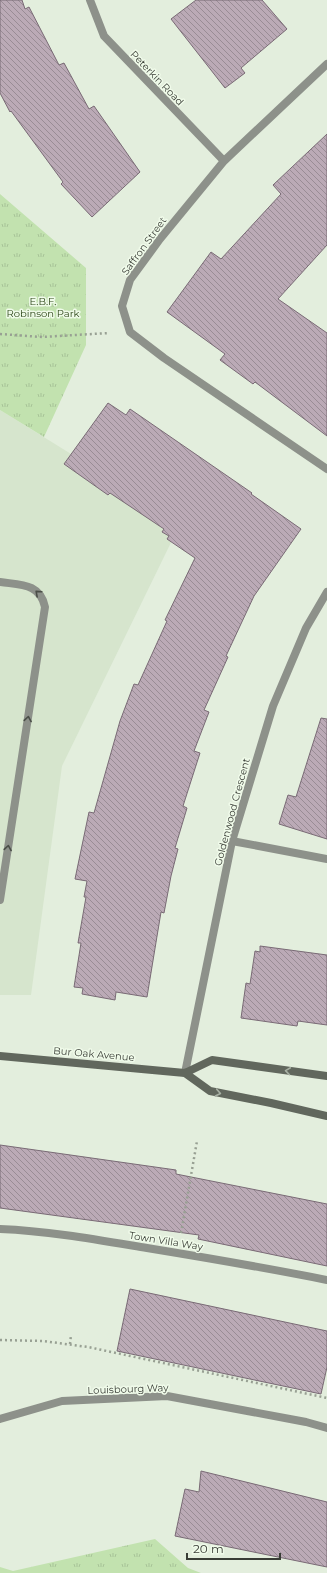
<svg xmlns="http://www.w3.org/2000/svg" width="327" height="1573" font-family="Montserrat,sans-serif">
	<style>
		.built { fill: #d6e5cd }
		.grass { fill: url(#grass-tufts) }
		.building { fill: url(#building-back-hatch); stroke: #796a75 }
		.lines { fill: none; stroke-linecap: round; stroke-linejoin: round }
		.path { stroke: #98a093; stroke-width: 2.5; stroke-dasharray: 2 3; stroke-linecap: butt }
		.lane { stroke: #8d918a; stroke-width: 8 }
		.street { stroke: #8d918a; stroke-width: 8 }
		.secondary { stroke: #61675d; stroke-width: 8 }
		.oneway { stroke: #4a4e47 }
		.oneway2 { stroke: #a8b1a4 }
		.labels { text-anchor: middle; dominant-baseline: central; stroke-width: 3; stroke-linejoin: round; paint-order: stroke }
		.street-label { font-size: 10px; fill: #393d36; stroke: #f0fbea }
		.park-label { font-size: 10px; fill: #2b4616; stroke: #f0fbea }
	</style>
	<defs>
		<pattern id="grass-tufts" width="24" height="20" patternUnits="userSpaceOnUse"><rect width="24" height="20" fill="#c2e2af"/><path d="M3 7l-1-3M5 7V3M7 7l1-3M15 17l-1-3M17 17v-4M19 17l1-3" fill="none" stroke="#a7c397"/></pattern>
		<pattern id="building-back-hatch" width="6" height="6" patternUnits="userSpaceOnUse"><rect width="6" height="6" fill="#bbaab6"/><path d="M-1 5l2 2M0 0l6 6M5-1l2 2" fill="none" stroke="#998c95"/></pattern>
	</defs>
	<rect width="100%" height="100%" fill="#e3eedd"/>
	<!-- built -->
	<path class="built" d="M0,410L181,522L62,766L31,995H0Z"/>
	<!-- grass -->
	<path class="grass" d="M0,194L86,268V345L44,437L0,410Z
		M155,1539L188,1568L201,1573H0V1567L13,1571Z"/>
	<!-- building -->
	<path class="building" d="M0,0H22L25,9L29,7L59,65L64,63L89,109L94,106L140,172L92,217L61,184L63,182L11,111L10,112L0,93Z
		M196,0H262L287,29L241,68L245,73L225,88L171,19Z
		M327,134V245L278,299L327,333V436L255,382L253,384L220,360L225,354L167,312L211,252L221,259L281,194L273,185Z
		M108,403L126,415L130,409L252,493L251,494L301,529L254,596L226,656L228,657L204,710L209,712L194,751L200,753L183,806L187,808L175,848L178,849L171,876L164,913L161,912L147,997L116,992L115,1000L82,994L83,988L74,987L81,943H78L86,897H84L87,881L75,879L89,812L94,813L120,721L134,684L138,685L167,621L165,620L195,558L167,539L169,536L162,532L164,529L110,493L108,495L64,464Z
		M321,718L327,719V839L279,824L288,795L296,797Z
		M260,946L327,955V1025L298,1021L297,1026L241,1018L246,983L250,984L255,951L260,952Z
		M0,1145L176,1170V1174L327,1204V1266L198,1239L199,1235L0,1208Z
		M130,1289L327,1331V1367L321,1394L117,1351Z
		M201,1471L327,1502V1567L175,1536L185,1489L199,1492Z"/>
	<g class="lines">
		<!-- path -->
		<path class="path" d="M0,334L42,337L109,333
			M181,1233L197,1141
			M0,1340L43,1341L88,1347L327,1398
			M70,1344L71,1335"/>
		<!-- lane -->
		<path class="lane" d="M0,582C20,585 40,583 45,607L0,900
			M232,841L327,859
			M0,1229C50,1231 99,1240 147,1248C208,1258 267,1268 327,1280"/>
		<!-- street -->
		<path class="street" d="M90,0L104,36L224,161
			M327,64L224,161L160,239L130,280L122,306L130,332L164,358L327,469
			M185,1073L232,841L273,706L306,628L327,592
			M0,1419L62,1401L167,1396L306,1422L327,1428"/>
		<!-- secondary -->
		<path class="secondary" d="M0,1056L185,1073L212,1060L327,1076
			M185,1073L210,1091L271,1103L327,1116"/>
	</g>
	<!-- one-way arrows -->
	<defs><path id="oneway-chevron" d="M-2-3.5L2.5 0L-2 3.5" fill="none" stroke-width="1.6" stroke-linecap="round" stroke-linejoin="round"/></defs>
	<g class="oneway">
		<use href="#oneway-chevron" transform="translate(38 593) rotate(-138)"/>
		<use href="#oneway-chevron" transform="translate(28 719) rotate(-81)"/>
		<use href="#oneway-chevron" transform="translate(8 848) rotate(-81)"/>
	</g>
	<g class="oneway2">
		<use href="#oneway-chevron" transform="translate(288 1071) rotate(-172)"/>
		<use href="#oneway-chevron" transform="translate(218 1093) rotate(11)"/>
	</g>
	<g class="labels">
		<!-- street labels -->
		<g class="street-label">
			<text transform="translate(157 78) rotate(46)">Peterkin Road</text>
			<text transform="translate(144 246) rotate(-54)">Saffron Street</text>
			<text transform="translate(232 812) rotate(-75)">Goldenwood Crescent</text>
			<text transform="translate(94 1054) rotate(5)">Bur Oak Avenue</text>
			<text transform="translate(166 1241) rotate(9)">Town Villa Way</text>
			<text transform="translate(128 1389) rotate(-2)">Louisbourg Way</text>
		</g>
		<!-- park labels -->
		<g class="park-label">
			<text x="43" y="301">E.B.F.<tspan x="43" dy="12">Robinson Park</tspan></text>
		</g>
	</g>
	<!-- scale -->
	<path d="M187 1553v6h93v-6" fill="none" stroke="#393d36" stroke-width="2"/>
	<text x="193" y="1553" font-size="12" fill="#393d36" stroke="#f0fbea" stroke-width="3" paint-order="stroke">20 m</text>
</svg>
